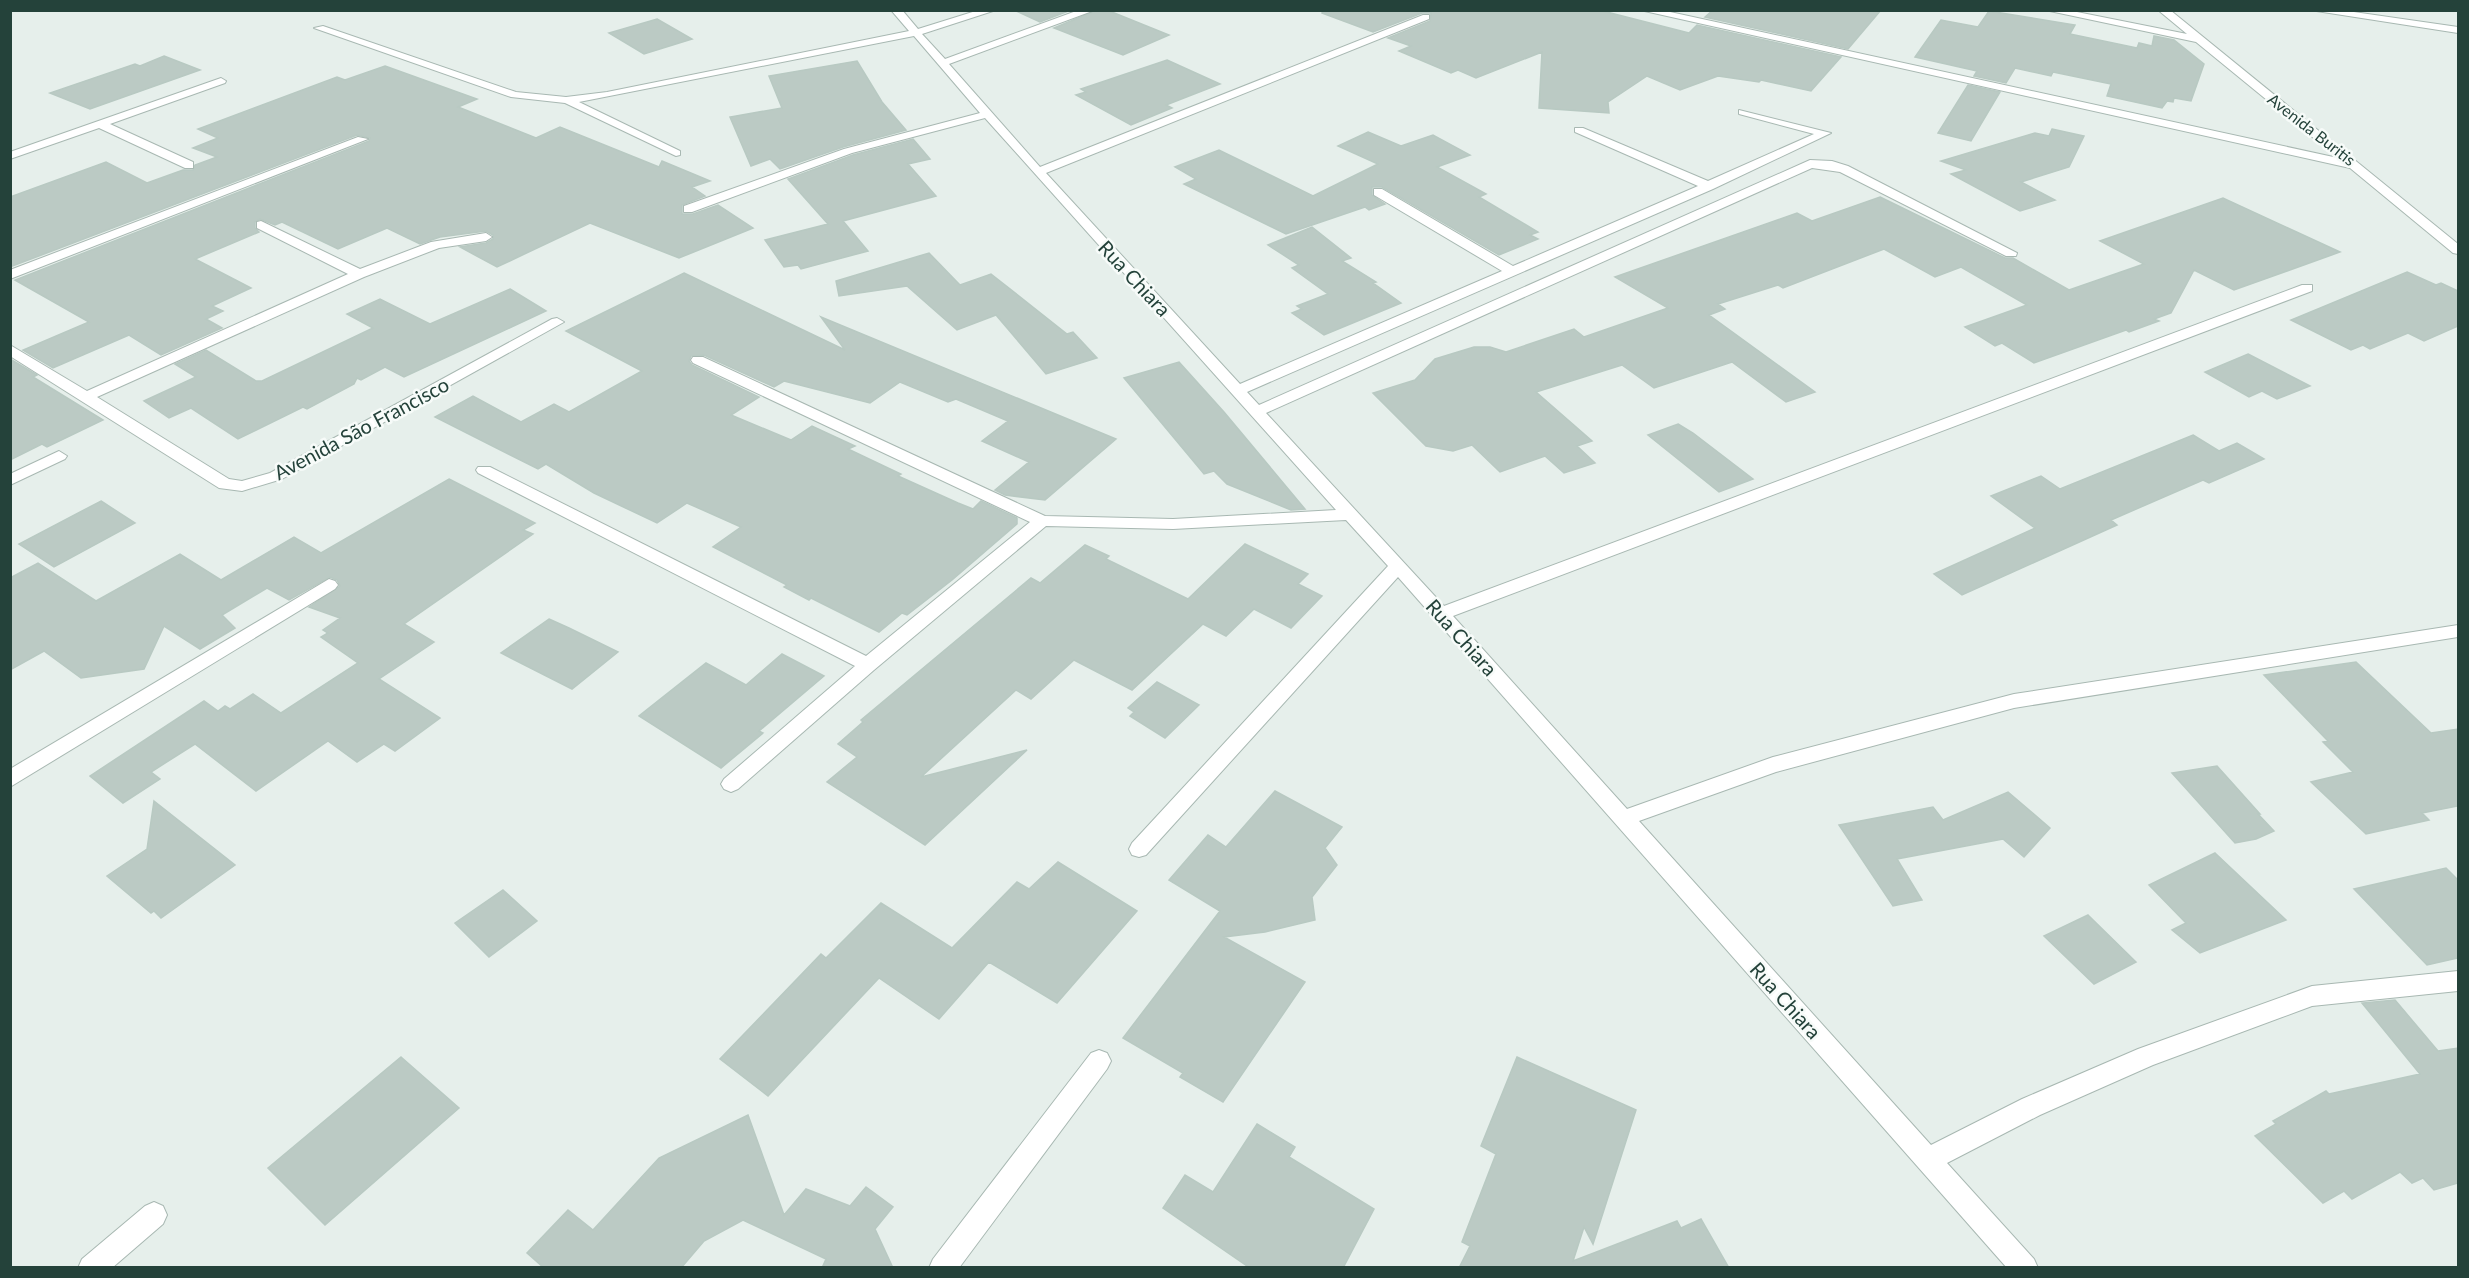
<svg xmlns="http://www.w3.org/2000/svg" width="2469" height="1278" font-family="Lato,sans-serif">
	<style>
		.building { fill: #bbcac4; stroke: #b8c9c2; stroke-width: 1.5 }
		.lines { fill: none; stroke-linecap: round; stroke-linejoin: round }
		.minor-casing { stroke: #a8b8b2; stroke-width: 2 }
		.minor { fill: #fff; fill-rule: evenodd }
		.labels { text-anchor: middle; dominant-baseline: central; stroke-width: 5; stroke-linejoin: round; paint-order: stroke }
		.far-street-label { font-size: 16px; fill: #24423a; stroke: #f7fbf9 }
		.street-label { font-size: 20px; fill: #24423a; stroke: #f7fbf9 }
	</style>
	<rect width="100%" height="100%" fill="#e6efeb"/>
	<!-- building -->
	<path class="building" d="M1014,10H1071L1040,22Z
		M1097,10H1107L1169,35L1123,55L1054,28Z
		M1323,10H1599L1689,33L1697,25L1841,57L1811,91L1761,80L1759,82L1718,76L1680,90L1647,76L1608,102L1609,113L1539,108L1542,52L1476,78L1458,70L1451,73L1399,51L1411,46L1388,38L1430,21L1431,13H1422L1373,32L1322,13Z
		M1713,10H1881L1848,49L1705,17Z
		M1989,11L2075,25L2070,34L2137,48L2139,43L2152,46L2154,36L2174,40L2204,64L2191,101L2174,98L2173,102L2167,101L2162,108L2107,96L2111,84L2053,72L2051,76L2015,68L2006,83L1974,76L1977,71L1915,57L1941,20L1978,27Z
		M657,19L692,39L644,54L609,33Z
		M164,56L200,70L90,109L50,93L135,64L140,66Z
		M1167,60L1220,84L1166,105L1172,108L1131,125L1076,95L1086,92L1081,89Z
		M857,61L882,102L906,130L843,147L780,169L770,159L751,166L730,117L782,108L769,76Z
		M385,66L477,99L458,107L536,138L560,127L659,167L662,161L710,181L692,187L705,196L682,205V214H693L718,205L753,228L679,258L590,223L497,267L460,247L486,243L493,239V235L486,231L440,237L420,244L387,228L338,249L282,222L275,225L260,219L255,222V228L259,232L195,259L251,288L212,306L223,311L206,319L222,328L161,355L129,335L53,368L23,350L89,322L15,280L369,141L370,138L357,135L10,267V197L106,162L147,183L183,170H193L195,165L217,157L193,148L218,138L198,129L337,77L345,80Z
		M1968,85L2000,92L1971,141L1938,133Z
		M2052,129L2084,136L2069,167L2021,182L2055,200L2020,211L1951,174L1966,170L1941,161L2035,133L2049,136Z
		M1368,132L1401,146L1433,135L1470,155L1437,167L1486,194L1479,197L1538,232L1530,235L1538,239L1499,255L1382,187H1372V195L1385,204L1369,210L1365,207L1286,234L1184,184L1196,179L1175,167L1219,150L1313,196L1378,164L1338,146Z
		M913,139L930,159L908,164L936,196L843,221L868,251L801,269L798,265L784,267L765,240L828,224L788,179L853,155Z
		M1880,197L2005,258H2013L2069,290L2144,264L2100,241L2223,198L2340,252L2234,290L2194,270L2171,313L2154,319L2159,321L2129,332L2126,330L2034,363L2002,343L1995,346L1965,327L2027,305L1961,267L1935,277L1884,249L1783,288L1778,285L1718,304L1725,309L1709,315L1815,392L1786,402L1732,362L1654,388L1622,365L1536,392L1592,441L1577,446L1595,463L1564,473L1545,456L1500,472L1472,445L1453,451L1426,446L1373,393L1415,380L1435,359L1474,347H1490L1506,352L1574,329L1584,337L1668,308L1615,277L1797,213L1812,221Z
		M1312,227L1351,258L1342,261L1376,282L1373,283L1401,303L1324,335L1292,313L1302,309L1297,306L1328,294L1292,268L1299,265L1268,245Z
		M929,253L960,285L991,274L1067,334L1073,332L1097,358L1046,374L996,315L957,330L907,286L839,296L836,281Z
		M2407,272L2436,285L2441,283L2458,291V326L2424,341L2408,333L2370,349L2363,345L2351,350L2291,320Z
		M684,273L845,350L821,317L1116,439L1045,500L1005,495L995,490L1029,462L982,441L1008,421L956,399L948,402L900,382L870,403L784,381L774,387L704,355L691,356L689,361L692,365L759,397L731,415L791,440L812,426L855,446L848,449L901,474L898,476L958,503L973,509L981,501L1017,518V524L952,580L907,615L902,613L879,632L811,598L809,600L784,587L787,585L713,547L741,527L687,503L657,523L594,493L546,464L538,469L435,417L473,396L521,422L554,404L569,412L642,371L566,331Z
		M510,289L546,311L404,377L385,367L361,380L357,378L354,384L307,409L303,407L238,439L191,408L169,418L144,401L196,377L175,364L206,350L256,381H262L373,328L347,314L380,299L430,324Z
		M2248,354L2310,386L2277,399L2262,391L2249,397L2205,372Z
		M10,359L37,375L33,377L103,420L47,447L42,444L10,460Z
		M1179,362L1224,412L1305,509L1291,510L1227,484L1214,471L1204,474L1124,378Z
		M1678,424L1693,433L1753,479L1719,492L1648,435Z
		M2193,435L2219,451L2237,443L2264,459L2209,483L2203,480L2111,520L2117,525L1962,595L1934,574L2035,528L1991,496L2041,476L2060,489Z
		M449,479L535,523L523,530L533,534L404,624L434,642L379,679L440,718L395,751L384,744L357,762L328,741L256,791L195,744L151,772L160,779L123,803L90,776L204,701L218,711L225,706L230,709L253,694L281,713L358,663L321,637L328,633L323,630L340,618L309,607L340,586L337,580L330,577L289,600L267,588L222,615L235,628L200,649L164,626L144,669L81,678L44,651L10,670V578L38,563L96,601L180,554L221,580L294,537L321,553Z
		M101,501L135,523L54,567L19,544Z
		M1245,544L1308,574L1298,584L1322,596L1291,628L1254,609L1226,636L1203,624L1132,690L1074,660L1031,699L1016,690L921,777L1027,750L925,845L827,782L857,757L838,744L863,722L861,720L1031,578L1040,583L1085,545L1109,556L1106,559L1188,599Z
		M549,619L569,628L618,652L572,689L501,653Z
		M782,654L824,676L759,731L763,733L721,768L639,716L706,663L746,685Z
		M2356,662L2431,733L2458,729V806L2422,813L2429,820L2366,834L2311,782L2353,772L2323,742L2328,741L2264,675Z
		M1157,682L1199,705L1165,738L1130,716L1134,712L1128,708Z
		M2217,766L2260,814H2258L2274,831L2256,839L2235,843L2172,773Z
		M1275,791L1342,827L1325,848L1337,865L1312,897L1315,920L1265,932L1224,937L1305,982L1223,1102L1180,1077L1183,1073L1123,1038L1220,911L1169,880L1208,835L1226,847Z
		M2008,792L2050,828L2024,857L2003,839L1897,859L1922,900L1893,906L1839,825L1933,807L1943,820Z
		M154,801L235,865L161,918L154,911L151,913L107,876L147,849Z
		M2215,853L2286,920L2200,953L2172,930L2186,923L2149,885Z
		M1058,862L1137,911L1057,1003L989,962L939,1019L879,978L768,1096L720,1059L821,954L826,958L881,903L952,948L1017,882L1029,889Z
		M2446,868L2458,880V958L2427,965L2354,889Z
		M503,890L537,921L489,957L455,923Z
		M2088,915L2136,962L2094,984L2044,936Z
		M2395,1000L2438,1051L2458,1048V1183L2434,1190L2423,1178L2412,1183L2400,1172L2352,1199L2344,1191L2323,1203L2255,1136L2276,1124L2273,1121L2326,1091L2329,1094L2420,1074L2362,1003Z
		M401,1057L459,1108L325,1225L268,1168Z
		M1517,1057L1636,1110L1593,1244L1584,1227L1573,1261L1677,1221L1681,1228L1701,1219L1729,1268H1459L1470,1246L1462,1242L1496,1154L1481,1146Z
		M748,1115L784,1215L806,1189L850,1206L866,1187L893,1207L875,1229L893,1268H822L826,1259L743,1220L704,1241L681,1268H544L527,1253L568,1210L593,1230L659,1158Z
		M1257,1124L1295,1147L1289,1157L1374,1209L1343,1268H1250L1163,1208L1185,1175L1213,1192Z"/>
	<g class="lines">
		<!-- minor casing -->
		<g class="minor-casing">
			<path id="minor" d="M891,10H902L918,29L979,10H996L922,34L945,59L1079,10H1095L949,64L1040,167L1423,15H1429V19L1046,173L1240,384L1502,271L1374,195V189H1382L1513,266L1698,186L1575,132V128H1583L1708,181L1814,134L1739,114V110L1831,133L1713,189L1247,392L1259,405L1810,160L1832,161L1848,166L2017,253L2016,256H2006L1840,172L1812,168L1266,413L1444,606L2302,285H2312V291L1453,616L1627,809L1773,757L2014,694L2458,625V637L2014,708L1776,772L1639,821L1931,1145L2022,1099L2138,1049L2312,986L2458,971V991L2312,1006L2153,1065L2040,1115L1947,1163L2034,1259L2038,1268H2007L1398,577L1146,855L1139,857L1132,855L1129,849L1132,843L1388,566L1346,520L1173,529L1046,526L874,670L738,789L731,792L724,789L721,784L724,779L855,666L478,473L476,470L478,467H490L866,656L1030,522L693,363L691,360L693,357H703L1045,516L1173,519L1336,510L985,118L852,153L692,212H684V206L844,149L980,113L914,36L579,102L680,151V155L676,156L565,103L511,97L314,28L323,26L516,92L566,97L607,92L909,31Z
				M1640,10H1661L2338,158L2196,42L2045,10H2067L2187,34L2158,10H2170L2458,244V254L2453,253L2350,168Z
				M2310,10H2340L2458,27V33Z
				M221,78L226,81L225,83L110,124L193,162V168H185L99,128L10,159V152Z
				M358,137L368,139L10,279V270Z
				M261,221L360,269L431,242L486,233L492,237L486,241L439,248L364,277L97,397L229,479L242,481L270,473L552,319L557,318L564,322L282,479L242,491L219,488L10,356V345L87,391L348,274L257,228V222Z
				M59,451L67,456L65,459L10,485V474Z
				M329,579L335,581L338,585L335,589L10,787V769Z
				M1099,1050L1107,1053L1111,1061L1107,1069L959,1268H929L933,1259L1091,1053Z
				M154,1202L163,1206L167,1215L163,1224L112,1268H78L82,1259L145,1206Z"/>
		</g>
		<!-- minor -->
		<use href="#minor" class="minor"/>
	</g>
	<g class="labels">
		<!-- far-street labels -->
		<g class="far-street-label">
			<text transform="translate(2312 129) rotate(38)">Avenida Buritis</text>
		</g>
		<!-- street labels -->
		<g class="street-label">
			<text transform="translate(1135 278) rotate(47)">Rua Chiara</text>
			<text transform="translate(361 428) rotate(-28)">Avenida São Francisco</text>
			<text transform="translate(1462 637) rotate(48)">Rua Chiara</text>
			<text transform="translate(1786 1000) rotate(48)">Rua Chiara</text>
		</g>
	</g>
	<!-- border -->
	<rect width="2469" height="1278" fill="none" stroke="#24423a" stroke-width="24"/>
</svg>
